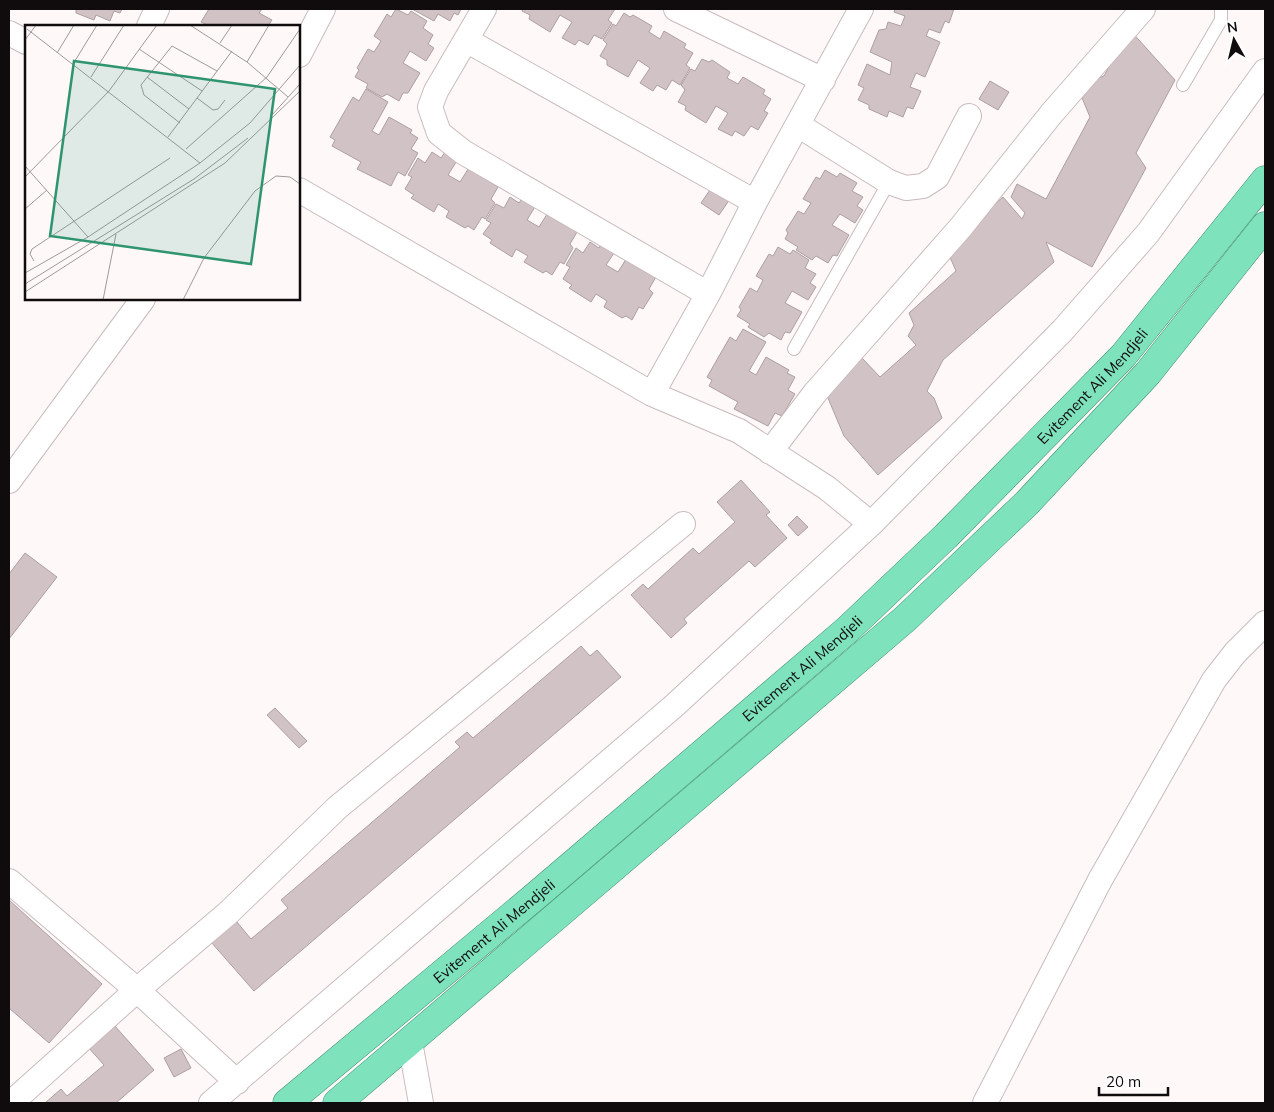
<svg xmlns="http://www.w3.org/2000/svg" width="1274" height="1112" font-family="Mulish,sans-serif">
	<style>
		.building { fill: #d0c2c5; stroke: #ad9fa2 }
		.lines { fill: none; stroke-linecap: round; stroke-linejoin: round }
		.service-casing { stroke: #c9bbbe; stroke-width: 14 }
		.minor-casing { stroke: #c9bbbe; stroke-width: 26 }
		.trunk-casing { stroke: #429273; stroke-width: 29 }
		.service { stroke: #fff; stroke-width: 12 }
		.minor { stroke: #fff; stroke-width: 24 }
		.trunk { stroke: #7ee2bc; stroke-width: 28 }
		.labels { text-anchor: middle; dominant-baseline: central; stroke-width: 5; stroke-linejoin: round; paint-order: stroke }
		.street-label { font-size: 15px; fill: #100b0c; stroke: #fff }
		.inset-road { fill: none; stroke: #9f999a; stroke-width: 1 }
		.view { fill: #2f9470; fill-opacity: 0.15; stroke: #2f9470; stroke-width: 2.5 }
		.inset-edge { fill: none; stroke: #100b0c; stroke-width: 2.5 }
	</style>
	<rect width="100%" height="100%" fill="#fef8f9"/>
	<!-- building -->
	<path class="building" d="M76,9H122L120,13L114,11L110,21L96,15L94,20L76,13Z
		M209,9H262L259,13L272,20L268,26H209L201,22Z
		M396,9L408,15L411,11L427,21L423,28L433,35L428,44L434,48L426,61L410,51L403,63L420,73L408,93H403L399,101L387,94L382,97L366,88L368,84L355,77L359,70L357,68L368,49L374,52L381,41L374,36L387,14L391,17Z
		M412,9H461L458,15L454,13L450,21L438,14L434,21Z
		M523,9H615L608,20L612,23L602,39L594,35L588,45L579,40L575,45L562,38L572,22L560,15L550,32L529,19L530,15L522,11Z
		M895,9H954L949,23L945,21L940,33L929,29L926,36L940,42L925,77L916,73L910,87L921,91L913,109L907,107L903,117L889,111L887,117L869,109V105L858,100L864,88L858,85L867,64L890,75L892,62L870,52L879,30L886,29L888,22L901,26L905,16L894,12Z
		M624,13L630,17L633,15L652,26L649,32L660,39L664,31L686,44L684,48L693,53L686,65L690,68L680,85L672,80L666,90L657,85L653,91L640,83L650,68L638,60L628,77L607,65V60L600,56L607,44L603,40L613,24L616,26Z
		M1129,29L1175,80L1136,153L1146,168L1092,267L1046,242L1054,262L943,360L927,391L934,398L942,418L878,475L844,436L825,391L862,358L880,377L916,345L908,336L914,325L909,313L956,271L946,248L1003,197L1022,219L1025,213L1011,197L1017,184L1046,199L1090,117L1077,86L1104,76Z
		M702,59L709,62L712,60L730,72L727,78L738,84L743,77L765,90L763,94L771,99L764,111L768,113L758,130L751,126L744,136L735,131L732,136L718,129L728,113L716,106L706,123L685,110L686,106L678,102L685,90L681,85L691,69L695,71Z
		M990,81L1009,92L998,110L979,99Z
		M366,89L388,102L372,131L379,135L389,117L412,130L410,133L418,138L411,149L418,153L405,176L398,172L391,186L357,169L361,162L332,146L335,140L330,137L353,97L359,101Z
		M432,152L441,158L445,152L458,159L448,175L460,182L470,166L491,178L490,182L498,187L491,199L495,203L485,219L482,217L474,230L468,226L465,228L446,217L449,211L438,204L434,212L411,198L414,195L405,189L412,177L408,175L418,158L425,163Z
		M825,170L837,177L840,173L857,183L852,191L863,197L857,206L863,210L855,223L840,214L832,225L849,235L837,256L833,255L828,263L816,256L812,260L796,250L798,247L785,239L788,233L786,230L798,211L804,214L811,203L803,199L816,177L820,179Z
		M712,187L730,199L719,215L701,203Z
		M510,197L519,203L523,197L536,205L527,220L539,227L549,211L569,223V227L577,232L570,244L573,248L564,264L560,262L552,275L546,271L543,273L524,262L528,256L516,249L512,257L490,243L492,240L483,234L491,223L486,220L496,204L504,208Z
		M590,242L599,248L602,242L616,250L606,265L618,272L628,256L656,277L649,289L653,293L643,309L639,307L632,320L626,316L622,318L604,307L607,301L596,294L591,302L569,288L572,285L563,279L570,267L566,265L576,248L583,253Z
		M778,247L790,254L793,250L809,260L805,268L816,274L810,283L816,287L808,300L792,291L785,303L802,312L790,333L785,332L781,340L769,333L764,337L748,327L750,324L737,316L741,310L739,307L750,288L757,292L763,280L756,276L769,254L773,256Z
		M743,329L766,342L749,371L756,375L766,357L789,370L787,373L795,377L788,390L795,394L782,416L775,413L768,426L734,409L738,402L709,386L712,380L707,377L730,337L736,341Z
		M741,480L770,512L766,515L787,538L755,567L749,561L684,619L687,623L671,638L631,595L643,584L648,589L693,548L699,554L735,522L717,502Z
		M797,516L808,527L798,536L788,525Z
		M25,553L57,577L9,639V574Z
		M581,646L590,656L597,650L621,677L254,991L211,942L236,921L251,939L288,908L281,900L460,747L455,742L467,732L473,738Z
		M275,708L307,741L299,748L267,715Z
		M9,900L102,984L49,1043L9,1008Z
		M114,1025L154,1070L116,1103H45L61,1089L67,1096L104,1065L88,1047Z
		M181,1049L191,1068L174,1077L164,1058Z"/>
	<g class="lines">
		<!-- service casing -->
		<g class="service-casing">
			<path id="service" d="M1183,85L1221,20V9
				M794,349L889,182"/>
		</g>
		<!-- minor casing -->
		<g class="minor-casing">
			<path id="minor" d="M484,9L436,91L430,107L439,133L463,152L708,294
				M676,9L823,80
				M149,26L157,9
				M9,33L26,42
				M466,40L755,202
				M299,55L323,9
				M798,125L889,182L906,188L923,186L937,177L969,116
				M299,190L652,394L739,431L827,488L871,524
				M652,394L708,294L755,202L861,9
				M770,452L815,393L961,227L1052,113L1143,9
				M9,481L143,299
				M9,881L137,990L237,1082
				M410,1042L421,1103
				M11,1103L137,990L227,914L338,807L683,524
				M211,1103L675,705L871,524L1063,330L1148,233L1265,71
				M985,1103L1100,880L1214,680L1235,653L1265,623"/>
		</g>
		<!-- trunk casing -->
		<g class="trunk-casing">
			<g id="trunk">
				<path id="s1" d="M287,1103L532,899L847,630L946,536L1123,356L1265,180"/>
				<path d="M337,1103L905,619L1027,503L1148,373L1265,226"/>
			</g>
		</g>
		<!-- service -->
		<use href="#service" class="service"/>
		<!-- minor -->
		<use href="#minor" class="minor"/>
		<!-- trunk -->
		<use href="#trunk" class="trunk"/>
	</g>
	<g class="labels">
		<!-- street labels -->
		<g class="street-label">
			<text stroke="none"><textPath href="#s1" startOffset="1079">Evitement Ali Mendjeli</textPath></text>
			<text stroke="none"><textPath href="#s1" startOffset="674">Evitement Ali Mendjeli</textPath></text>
			<text stroke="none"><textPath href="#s1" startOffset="269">Evitement Ali Mendjeli</textPath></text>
		</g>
	</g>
	<!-- overview -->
	<g transform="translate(25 25)">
		<rect width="275" height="275" fill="#fef8f9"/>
		<path class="inset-road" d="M165,0L222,37L263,72M2,4L175,138M0,15L11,0M195,18L207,0M114,24L177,66M32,28L49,0M222,37L244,0M48,39L72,0M66,52L99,0M122,52L164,84M172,73L188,85L193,84L200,75M247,90L275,59M155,98L119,70L116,60L147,21L192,46M143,112L207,26M161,124L242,52L275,4M0,141L63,212M0,152L84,66L132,0M0,184L22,165M9,236L5,229L7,224L145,133M0,248L63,212L175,138L225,98L275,40M0,259L169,154L223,113M0,267L200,138L275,66M78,275L91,209M158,275L179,233L230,166L251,151L265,152L275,159"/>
		<path class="view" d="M49,36L250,64L226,239L25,211Z"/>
		<rect width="275" height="275" class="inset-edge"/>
	</g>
	<!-- border -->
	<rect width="1274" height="1112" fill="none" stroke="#100b0c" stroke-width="20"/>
	<!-- north arrow -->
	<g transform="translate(1234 40) rotate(352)" stroke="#ffffff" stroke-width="4" paint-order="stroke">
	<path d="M0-4L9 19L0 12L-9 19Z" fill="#100b0c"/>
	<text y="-8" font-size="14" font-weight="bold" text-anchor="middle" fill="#100b0c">N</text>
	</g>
	<!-- scale -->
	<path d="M1099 1087v8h69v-8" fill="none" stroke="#100b0c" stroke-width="2.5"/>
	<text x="1106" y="1087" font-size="15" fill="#100b0c" stroke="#ffffff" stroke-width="4" paint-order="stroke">20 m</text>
</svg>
